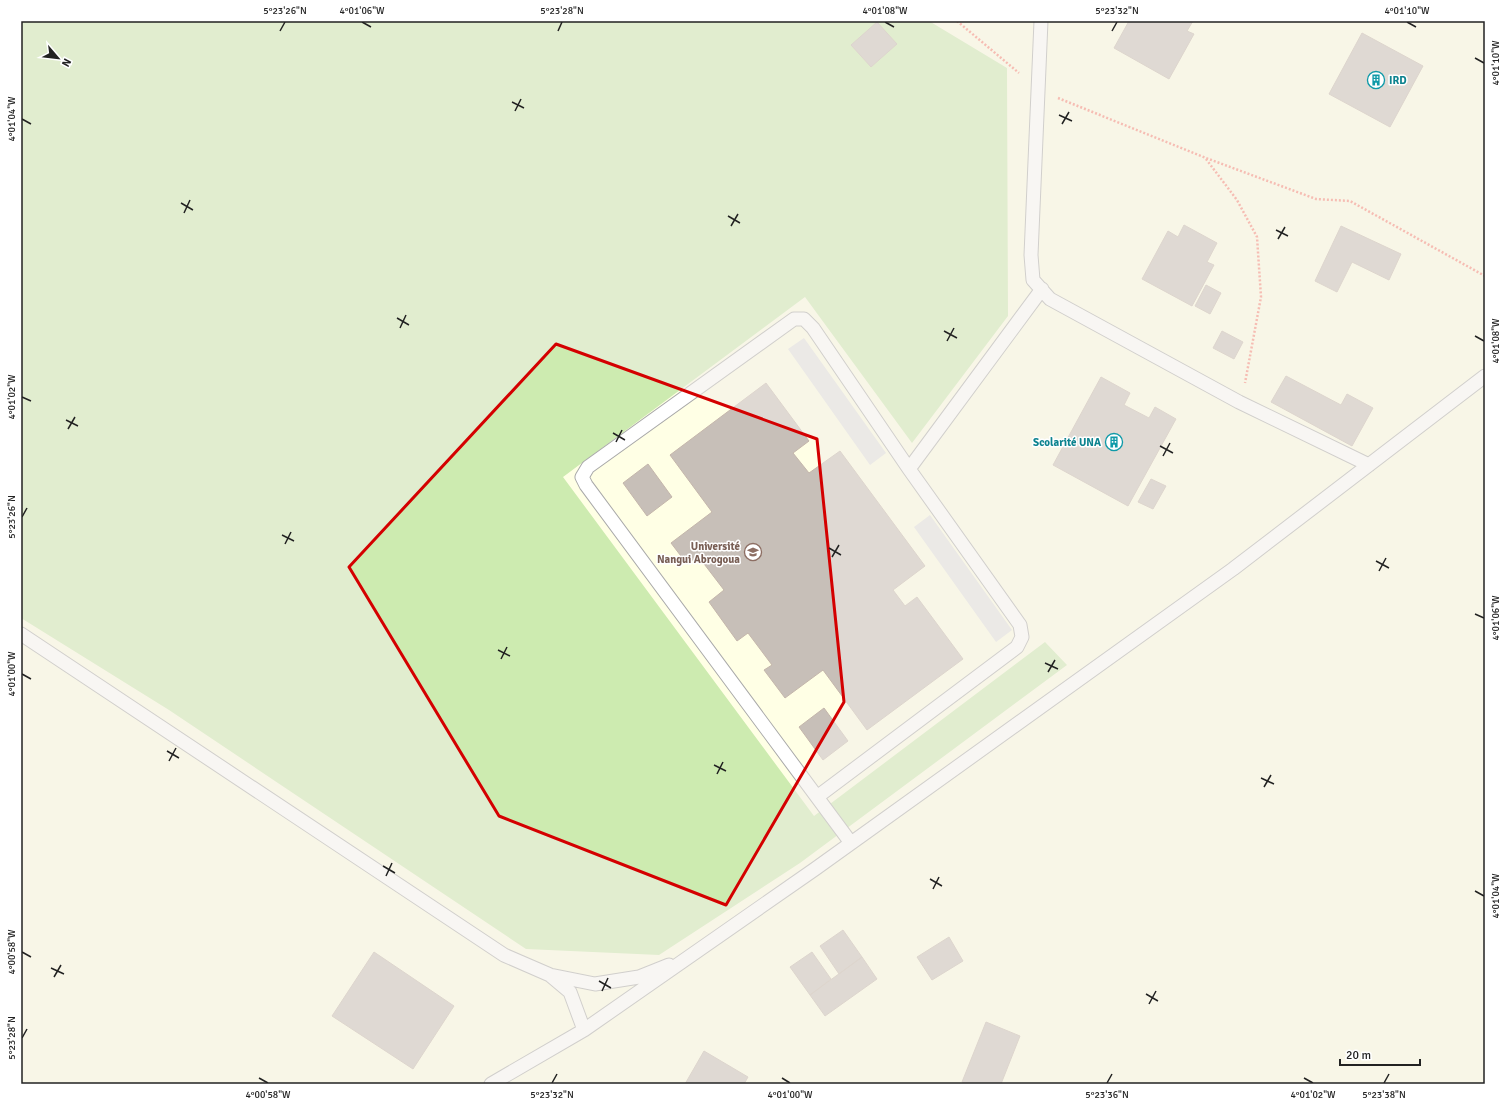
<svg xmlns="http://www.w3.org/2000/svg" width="1506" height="1105" font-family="Signika,sans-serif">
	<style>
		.education { fill: #ffffe5 }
		.grass { fill: #cdebb0 }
		.parking { fill: #e2e2e2 }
		.building { fill: #c7bfb8; stroke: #c4b6ab }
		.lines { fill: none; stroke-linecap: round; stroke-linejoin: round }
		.service-casing { stroke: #a9a9a9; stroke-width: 15 }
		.path { stroke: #fa8072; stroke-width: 2.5; stroke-dasharray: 2 2; stroke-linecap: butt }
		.service { stroke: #fff; stroke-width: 13 }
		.marked { fill: none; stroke: #d40000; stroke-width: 3; stroke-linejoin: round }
		.ticks { fill: none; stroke: #222; stroke-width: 1.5 }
		.labels { text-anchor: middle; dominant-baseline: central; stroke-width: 3; stroke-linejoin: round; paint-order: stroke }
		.culture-label { font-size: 11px; font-weight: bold; fill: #0d838f; stroke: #fff; text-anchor: start }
		.education-label { font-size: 11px; font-weight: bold; fill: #785e54; stroke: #fff; text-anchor: end }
		.neatline { fill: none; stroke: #222; stroke-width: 1.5 }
		.ticks-label { font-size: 10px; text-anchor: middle; fill: #222 }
	</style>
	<rect width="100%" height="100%" fill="#f2efe9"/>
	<!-- education -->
	<path class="education" d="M21,21H1485V1084H21Z"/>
	<!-- grass -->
	<path class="grass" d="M21,21H929L1007,68L1008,316L912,443L805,297L563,477L814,816L1045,642L1067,665L800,863L659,955L526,949L169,710L21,618Z"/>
	<!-- parking -->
	<path class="parking" d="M804,338L886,453L870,465L788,349Z
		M930,515L1012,630L996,642L914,527Z"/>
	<!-- building -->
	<path class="building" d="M1129,21H1193L1187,31L1194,34L1169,79L1114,48Z
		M877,22L897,44L871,67L851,45Z
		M1362,33L1423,66L1390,127L1329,94Z
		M1184,225L1217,243L1207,262L1214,265L1192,306L1142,279L1168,231L1178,237Z
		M1341,226L1401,254L1389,280L1352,262L1337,292L1315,281Z
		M1206,285L1221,293L1210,314L1195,306Z
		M1222,331L1243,342L1234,359L1213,348Z
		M1286,376L1341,405L1347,394L1373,408L1352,446L1271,402Z
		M1101,377L1130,393L1124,405L1149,418L1155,407L1176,419L1128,506L1053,465Z
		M766,383L809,441L793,453L809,473L840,451L925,566L893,590L905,606L917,597L963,659L867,730L823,670L785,698L764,670L772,665L748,633L737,641L709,602L724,590L698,556L687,564L671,543L712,512L670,455Z
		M648,464L672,497L647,516L623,483Z
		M1151,479L1166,486L1153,509L1138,502Z
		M824,708L848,741L823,760L799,727Z
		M843,930L862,957L839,974L820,946Z
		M949,937L963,961L932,980L917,957Z
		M374,952L454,1006L413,1069L332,1016Z
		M812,952L831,979L810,995L790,967Z
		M862,957L877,979L825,1016L810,995Z
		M986,1022L1020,1036L1001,1084H967L962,1082Z
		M704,1051L748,1077L744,1084H685Z"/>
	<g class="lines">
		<!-- service casing -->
		<g class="service-casing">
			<path id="service" d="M1041,21L1031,255L1033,280L1050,299L1239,402L1369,465
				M909,469L1042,289
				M21,634L504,955L550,975L595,984L639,977L669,965
				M817,797L1017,647L1022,637L1020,625L909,469L813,328L804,319H794L588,467L582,477L586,485L851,843
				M551,976L570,992L584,1030
				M491,1084L584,1030L815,869L1233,569L1485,376"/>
		</g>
		<!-- path -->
		<path class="path" d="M957,21L1019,73
			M1058,98L1206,158L1316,199L1350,201L1485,276
			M1206,159L1237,200L1257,237L1261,297L1245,383"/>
		<!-- service -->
		<use href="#service" class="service"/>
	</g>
	<!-- marked area -->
	<path d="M0 0H1506V1105H0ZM556,344L817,439L844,702L726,905L499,816L349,567Z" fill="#f2efe9" fill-opacity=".55" fill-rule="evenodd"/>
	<path class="marked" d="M556,344L817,439L844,702L726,905L499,816L349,567Z"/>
	<!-- ticks -->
	<path class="ticks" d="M362,22L371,27M885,22L894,27M1407,22L1416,27M280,31L285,22M558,31L562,22M1112,31L1117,22M1475,58L1484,63M512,102L524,108M515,111L521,99M1059,115L1072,121M22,119L31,124M1062,124L1069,112M181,203L193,210M184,213L190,200M728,216L740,223M731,226L738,214M1276,230L1288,236M1278,239L1285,227M397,318L409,325M400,328L406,315M944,331L957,338M1475,336L1484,341M947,341L954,328M22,397L31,401M66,420L78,426M68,429L75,417M613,433L625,440M616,442L622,430M1160,446L1173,453M1163,456L1170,443M22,517L27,508M282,535L294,541M285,544L291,532M829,548L841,555M832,557L839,545M1376,561L1389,568M1379,571L1386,558M1475,614L1484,618M498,650L510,656M501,659L507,647M1045,663L1058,669M1048,672L1055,660M22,674L31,679M167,751L179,758M169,761L176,748M714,765L726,771M717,774L723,762M1261,778L1274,784M1264,787L1271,775M383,866L395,873M386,876L392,863M930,879L942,886M933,889L939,877M1475,891L1484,896M22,952L31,957M51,968L64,974M54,977L61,965M599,981L611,988M602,991L608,978M1146,994L1158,1001M1149,1004L1156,991M22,1038L27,1029M259,1078L268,1083M782,1078L790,1083M1304,1078L1313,1083M552,1083L557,1074M1107,1083L1112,1074M1384,1083L1389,1074"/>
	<!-- icons -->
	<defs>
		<g id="building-ring" transform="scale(0.9)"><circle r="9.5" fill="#fff" stroke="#0f9aa8" stroke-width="1.5"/><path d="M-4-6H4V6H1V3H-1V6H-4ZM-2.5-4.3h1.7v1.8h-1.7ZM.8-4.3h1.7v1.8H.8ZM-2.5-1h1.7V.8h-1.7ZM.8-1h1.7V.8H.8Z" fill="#0f9aa8"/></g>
		<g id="university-ring" transform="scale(0.9)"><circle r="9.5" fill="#fff" stroke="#8d6e63" stroke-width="1.5"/><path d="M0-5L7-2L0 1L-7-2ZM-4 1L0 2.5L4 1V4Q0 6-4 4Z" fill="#8d6e63"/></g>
	</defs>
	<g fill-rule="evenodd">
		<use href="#building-ring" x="1376" y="80"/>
		<use href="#building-ring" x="1114" y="442"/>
		<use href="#university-ring" x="753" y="552"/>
	</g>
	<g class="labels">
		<!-- culture labels -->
		<g class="culture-label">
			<text x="1389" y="80">IRD</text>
			<text x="1101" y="442" text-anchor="end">Scolarité UNA</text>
		</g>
		<!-- education labels -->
		<g class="education-label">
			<text x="740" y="546">Université<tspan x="740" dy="13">Nangui Abrogoua</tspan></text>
		</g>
	</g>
	<!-- border -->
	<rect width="1506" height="1105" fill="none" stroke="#ffffff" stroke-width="44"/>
	<!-- north arrow -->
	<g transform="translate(58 58) rotate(118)" stroke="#ffffff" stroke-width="3" paint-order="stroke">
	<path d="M0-3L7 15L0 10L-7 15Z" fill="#222222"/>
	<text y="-6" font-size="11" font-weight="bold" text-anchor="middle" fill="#222222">N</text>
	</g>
	<!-- scale -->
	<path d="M1340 1059v6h80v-6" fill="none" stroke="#222222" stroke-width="2"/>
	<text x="1346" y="1059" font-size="12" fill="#222222" stroke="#ffffff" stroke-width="3" paint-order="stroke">20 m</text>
	<rect x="22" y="22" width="1462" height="1061" class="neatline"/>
	<g class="ticks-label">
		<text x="285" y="14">5°23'26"N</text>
		<text x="362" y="14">4°01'06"W</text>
		<text x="562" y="14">5°23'28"N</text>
		<text x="885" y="14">4°01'08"W</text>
		<text x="1117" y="14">5°23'32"N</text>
		<text x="1407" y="14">4°01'10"W</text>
		<text transform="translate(1495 63) rotate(-90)" y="4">4°01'10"W</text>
		<text transform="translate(11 119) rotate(-90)" y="4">4°01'04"W</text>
		<text transform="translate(1495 341) rotate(-90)" y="4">4°01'08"W</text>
		<text transform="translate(11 397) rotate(-90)" y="4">4°01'02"W</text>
		<text transform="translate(11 517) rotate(-90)" y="4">5°23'26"N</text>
		<text transform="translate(1495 618) rotate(-90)" y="4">4°01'06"W</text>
		<text transform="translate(11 674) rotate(-90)" y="4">4°01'00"W</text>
		<text transform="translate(1495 896) rotate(-90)" y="4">4°01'04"W</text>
		<text transform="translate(11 952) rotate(-90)" y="4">4°00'58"W</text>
		<text transform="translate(11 1038) rotate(-90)" y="4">5°23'28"N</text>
		<text x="268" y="1098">4°00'58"W</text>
		<text x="552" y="1098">5°23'32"N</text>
		<text x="790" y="1098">4°01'00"W</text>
		<text x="1107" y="1098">5°23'36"N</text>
		<text x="1313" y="1098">4°01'02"W</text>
		<text x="1384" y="1098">5°23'38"N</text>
	</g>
</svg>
